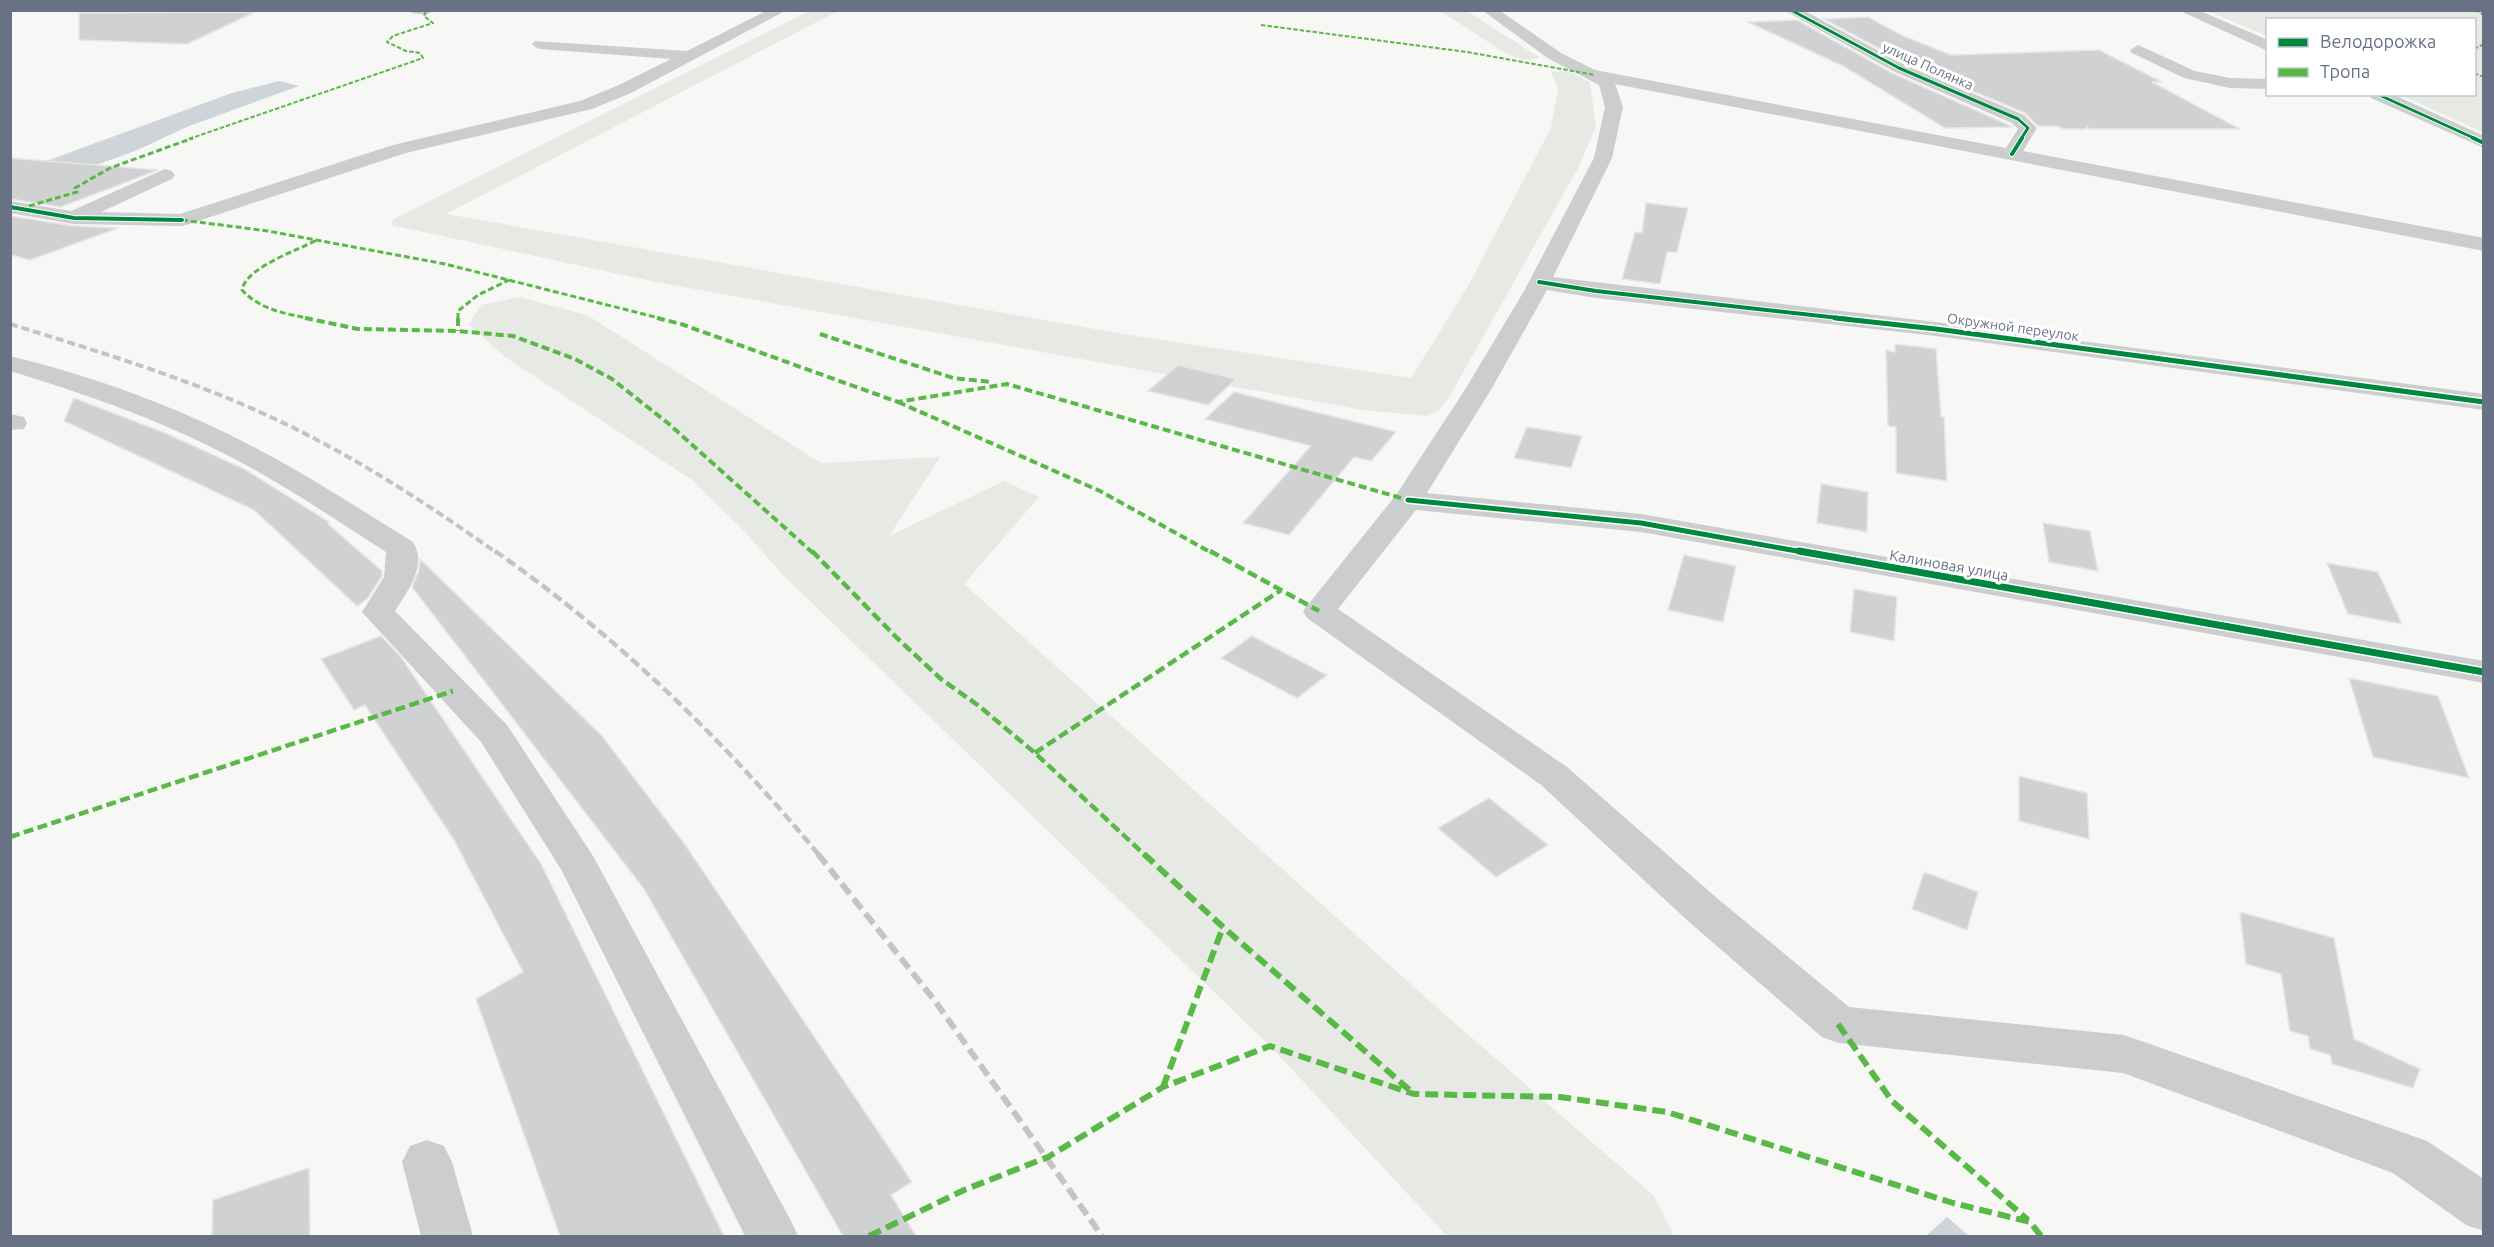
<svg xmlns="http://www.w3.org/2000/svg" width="2494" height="1247" font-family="Ubuntu,sans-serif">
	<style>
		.green { fill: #e6e9e4 }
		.water { fill: #cfd4d9 }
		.building { fill: #d0d1d2; stroke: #e6e6e6; stroke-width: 1.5 }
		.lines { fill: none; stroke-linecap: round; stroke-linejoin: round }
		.minor { fill: #cccdcf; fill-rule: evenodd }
		.rail-far2 { stroke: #c3c4c5; stroke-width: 4; stroke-dasharray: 8 4; stroke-linecap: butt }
		.rail-far1 { stroke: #c3c4c5; stroke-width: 4.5; stroke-dasharray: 10 4.5; stroke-linecap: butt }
		.rail { stroke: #c3c4c5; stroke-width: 6; stroke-dasharray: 13 6; stroke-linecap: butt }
		.quiet-far4 { stroke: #58b947; stroke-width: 2; stroke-dasharray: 4.5 2; stroke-linecap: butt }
		.quiet-far3 { stroke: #58b947; stroke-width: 3; stroke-dasharray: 6 3; stroke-linecap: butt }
		.quiet-far2 { stroke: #58b947; stroke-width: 4; stroke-dasharray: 8 4; stroke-linecap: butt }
		.quiet-far1 { stroke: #58b947; stroke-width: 4.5; stroke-dasharray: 10 4.5; stroke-linecap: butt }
		.quiet { stroke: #58b947; stroke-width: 6; stroke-dasharray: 13 6; stroke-linecap: butt }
		.cycleway-far3-casing { stroke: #fff; stroke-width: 4.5 }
		.cycleway-far2-casing { stroke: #fff; stroke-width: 6 }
		.cycleway-far1-casing { stroke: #fff; stroke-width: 8 }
		.cycleway-casing { stroke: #fff; stroke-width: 10 }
		.cycleway-far3 { stroke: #00873e; stroke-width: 3 }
		.cycleway-far2 { stroke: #00873e; stroke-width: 4 }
		.cycleway-far1 { stroke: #00873e; stroke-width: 5 }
		.cycleway { stroke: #00873e; stroke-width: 7 }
		.labels { text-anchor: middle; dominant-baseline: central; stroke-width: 6; stroke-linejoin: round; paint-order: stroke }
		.far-street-label { font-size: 14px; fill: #687284; stroke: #fff }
		.street-label { font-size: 15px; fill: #687284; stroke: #fff }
	</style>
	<rect width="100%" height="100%" fill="#f7f7f6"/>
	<!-- green -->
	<path class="green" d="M809,11H838L446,214L1123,334L1411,378L1467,288L1551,128L1558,88L1551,72L1568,71L1590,82L1596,127L1577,170L1449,397L1439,410L1428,416L1363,410L656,282L391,225L394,219Z
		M1440,11H1467L1539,57C1531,63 1519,58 1510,56Z
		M2208,11H2483V132L2400,95L2474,94V20H2268L2267,36Z
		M519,297L587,315L821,463L940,457L889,536L1004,481L1039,497L964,584L1434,1005L1654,1196L1674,1236H1447L1270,1046L783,575L744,531L692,480L505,357L469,324L481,305Z"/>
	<!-- water -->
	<path class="water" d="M279,81L299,86L189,126L135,151L96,165L92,171L11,174L232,93Z
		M1947,1217L1969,1236H1926Z"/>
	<!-- building -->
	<path class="building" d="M255,12L187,44L79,40V13Z
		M1868,17L1903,36L1951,55L2099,50L2162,82H2152L2240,129H2089L2087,126L2086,129H2063L2058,126H2038L2025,113L1906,63L1824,19Z
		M1797,20L1892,73L2013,127L1945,128L1843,66L1748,22Z
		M10,158L158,170L61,207L10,199Z
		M1646,203L1688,208L1677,252H1667L1660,284L1622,279L1635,232L1642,233Z
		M10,216L74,226L118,228L30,260L10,255Z
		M1895,344L1936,349L1941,417H1944L1947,481L1896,473V427L1888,426L1886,350L1895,352Z
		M1178,365L1236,379L1208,405L1148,391Z
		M1234,392L1396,432L1371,461L1354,457L1289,535L1243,523L1311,446L1205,419Z
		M74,398L165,433L244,469L329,522L328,524L382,571V576L368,598L357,606L254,510L64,421Z
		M1527,427L1582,436L1571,468L1514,458Z
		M1821,484L1868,492L1867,532L1817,523Z
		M2043,523L2090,531L2098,571L2049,562Z
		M1684,555L1736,566L1723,622L1668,610Z
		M420,559L602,736L686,846L912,1182L891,1195L916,1236H843L644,889L412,587L419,570Z
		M2327,563L2378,572L2402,624L2348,614Z
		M1854,589L1897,597L1894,641L1850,632Z
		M381,636L401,657L541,864L724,1236H560L476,999L523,972L454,840L365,705L354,710L321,659Z
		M1252,636L1327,675L1297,698L1221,658Z
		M2349,678L2438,696L2469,778L2373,757Z
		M2019,776L2087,793L2089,839L2019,821Z
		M1489,798L1548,845L1496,877L1438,828Z
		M1924,872L1978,892L1967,930L1912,909Z
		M2240,912L2334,938L2354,1039L2420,1069L2413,1088L2332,1064L2330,1055L2310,1049L2308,1036L2290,1031L2281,974L2246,964Z
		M309,1168L310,1236H212L213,1200Z"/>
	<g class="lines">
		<!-- minor -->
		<path class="minor" d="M409,10H433V11L426,15L411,13Z
			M768,10H787L631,93L592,109L406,153L189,224L182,226L74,224L10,213V201L71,211L165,169L172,171L175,175L172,179L101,212L180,214L393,145L580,101L619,85L671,59L540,49L535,47L532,44L535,41L687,51Z
			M1482,10H1499L1561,53L1595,70L2006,148L2018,129L2012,123L1893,71L1784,10H1803L1905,65L2024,115L2037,128L2023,151L2484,238V251L1615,84L1623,107L1612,158L1553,277L1936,322L2484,394V410L1936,336L1596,298L1547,290L1492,388L1427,493L1641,514L2484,661V683L1641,532L1416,510L1338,609L1567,767L1718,899L1849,1007L2124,1035L2410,1135L2427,1141L2484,1179V1231L2466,1225L2393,1173L2123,1073L1838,1043L1822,1037L1688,921L1541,785L1307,618L1303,611L1396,495L1466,388L1524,291L1594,158L1605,107L1599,85L1549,59Z
			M2178,10H2198L2268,40V51Z
			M2138,45L2195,71L2230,78L2268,79V89L2230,88L2184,78L2132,53L2130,50Z
			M2369,94H2392L2484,136V148L2371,98Z
			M10,356C97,377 186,410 265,453C316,480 364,512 413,542C428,565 407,592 395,611L507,725L593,856L790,1219L798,1236H745L562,871L481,742L362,612L384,577L386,552C331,517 278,480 219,451C152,417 82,393 10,371Z
			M10,414L24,417L27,423L24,429L10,430Z
			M427,1140L444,1146L452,1162L473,1236H421L402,1162L410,1146Z"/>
		<!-- rail-far2 -->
		<path class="rail-far2" d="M10,324C100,352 190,379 275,419C354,456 426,503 497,553"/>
		<!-- rail-far1 -->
		<path class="rail-far1" d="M495,551C617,636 725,741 819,855"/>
		<!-- rail -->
		<path class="rail" d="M818,854L935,1001L1102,1236"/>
		<!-- quiet-far4 -->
		<path class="quiet-far4" d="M2475,10L2484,15
			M1261,25L1467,52L1595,75
			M2474,49L2484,44
			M2474,73L2484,77
			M189,139L423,58L420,53L406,51L387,42L393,36L433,23L424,16L426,11"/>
		<!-- quiet-far3 -->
		<path class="quiet-far3" d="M29,206L77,192L75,188L110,168L193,138
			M182,220L268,231L445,264L663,319
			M312,319C287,314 260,310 242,290C245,268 298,250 317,240
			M458,319V311L478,295L509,280"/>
		<!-- quiet-far2 -->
		<path class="quiet-far2" d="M305,318L358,329L458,331L513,336L575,359L612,379L669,424L813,553
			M458,318V331
			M657,318L681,324L898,402L1007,384L1408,500
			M820,334L953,378L992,382
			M898,402L1100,491L1212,553"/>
		<!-- quiet-far1 -->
		<path class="quiet-far1" d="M812,551L897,638L941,679L979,706L1035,753L1145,855
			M1210,551L1319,611
			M1035,753L1281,590
			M10,837L453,691"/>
		<!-- quiet -->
		<path class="quiet" d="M1144,854L1223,927L1414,1094
			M1838,1024L1892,1101L2028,1220
			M1163,1087L1223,927
			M869,1236L964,1190L1048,1157L1163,1087L1270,1046L1414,1094L1560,1097L1667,1112L1953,1203L2030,1222L2041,1236"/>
		<!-- cycleway-far3 casing -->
		<g class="cycleway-far3-casing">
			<path id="cycleway-far3" d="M1791,10L1899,68L2018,119L2028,128L2021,139
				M2377,94L2476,139"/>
		</g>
		<!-- cycleway-far2 casing -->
		<g class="cycleway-far2-casing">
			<path id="cycleway-far2" d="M2473,138L2484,143
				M2012,154L2022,138
				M10,207L74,218L182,220
				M1539,282L1596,291L1848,319"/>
		</g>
		<!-- cycleway-far1 casing -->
		<g class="cycleway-far1-casing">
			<path id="cycleway-far1" d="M1835,318L1936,329L2484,402
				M1408,500L1641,523L1808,553"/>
		</g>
		<!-- cycleway casing -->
		<g class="cycleway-casing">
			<path id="cycleway" d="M1799,551L2484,672"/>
		</g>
		<!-- cycleway-far3 -->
		<use href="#cycleway-far3" class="cycleway-far3"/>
		<!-- cycleway-far2 -->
		<use href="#cycleway-far2" class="cycleway-far2"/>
		<!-- cycleway-far1 -->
		<use href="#cycleway-far1" class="cycleway-far1"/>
		<!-- cycleway -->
		<use href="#cycleway" class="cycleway"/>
	</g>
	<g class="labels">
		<!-- far-street labels -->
		<g class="far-street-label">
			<text transform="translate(1928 66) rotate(24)">улица Полянка</text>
			<text transform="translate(2013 327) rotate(8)">Окружной переулок</text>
		</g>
		<!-- street labels -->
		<g class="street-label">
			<text transform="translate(1949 565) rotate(10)">Калиновая улица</text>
		</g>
	</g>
	<!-- border -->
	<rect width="2494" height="1247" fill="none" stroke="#687284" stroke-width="24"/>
	<!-- legend -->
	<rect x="2266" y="18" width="210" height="78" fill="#ffffff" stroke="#c3c7ce" stroke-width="1.5"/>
	<rect x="2278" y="38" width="30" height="9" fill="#00873e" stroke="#c3c7ce" stroke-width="1.5"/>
	<text x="2320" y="48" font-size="18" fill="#687284">Велодорожка</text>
	<rect x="2278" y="68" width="30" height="9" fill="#58b947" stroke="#c3c7ce" stroke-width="1.5"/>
	<text x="2320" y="78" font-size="18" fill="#687284">Тропа</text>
</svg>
